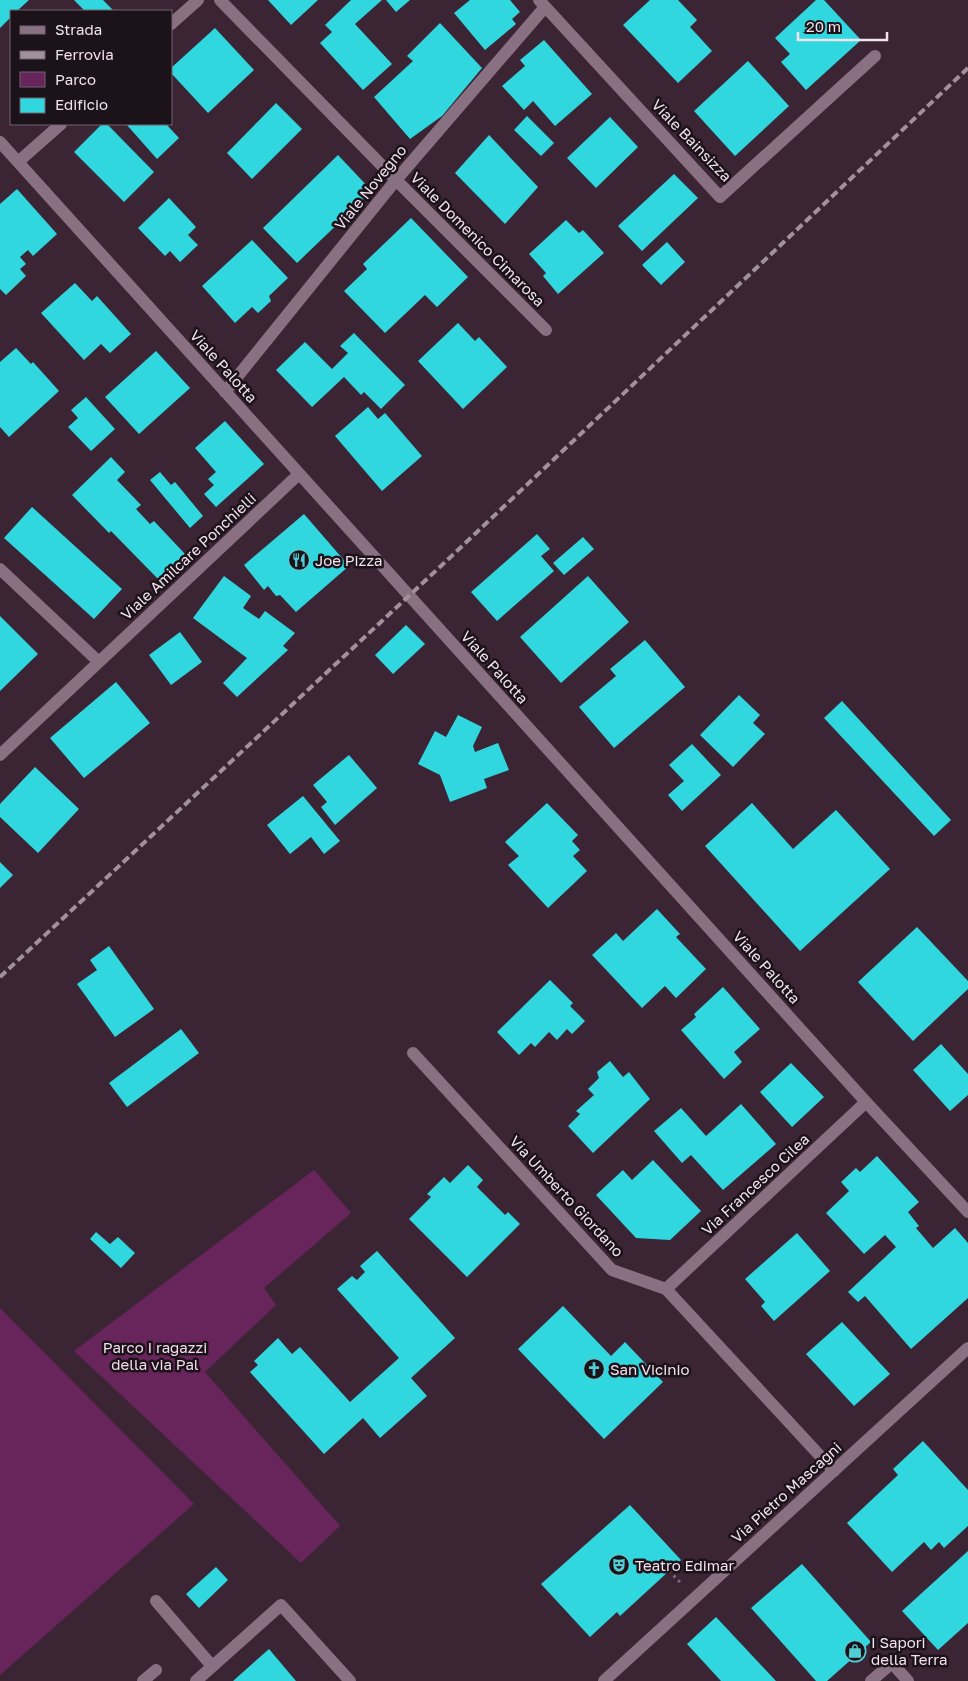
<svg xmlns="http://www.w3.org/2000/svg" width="968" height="1681" font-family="'Golos Text',sans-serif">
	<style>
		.green { fill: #68255c }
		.building { fill: #30d7df }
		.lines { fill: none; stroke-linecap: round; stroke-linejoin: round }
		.path { stroke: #816e7c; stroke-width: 3; stroke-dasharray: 2.5 4; stroke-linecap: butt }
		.minor { stroke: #897082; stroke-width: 12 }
		.rail { stroke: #a2909d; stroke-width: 4; stroke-dasharray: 8 4; stroke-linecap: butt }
		.labels { text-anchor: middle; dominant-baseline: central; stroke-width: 5; stroke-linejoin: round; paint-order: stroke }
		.street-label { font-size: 15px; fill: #f1e2ed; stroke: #1c1219 }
		.poi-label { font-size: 15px; fill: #f1e2ed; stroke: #1c1219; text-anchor: start }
		.park-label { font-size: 15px; fill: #f3dded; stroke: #1c1219 }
	</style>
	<rect width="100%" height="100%" fill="#3b2535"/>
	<!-- green -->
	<path class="green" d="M314,1170L351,1213L264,1288L276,1305L205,1372L340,1526L301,1563L74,1351Z
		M0,1308L194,1504L0,1675Z"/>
	<!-- building -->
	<path class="building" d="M0,0H29L17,11H11V17L0,28Z
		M74,0H103L114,11H85Z
		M268,0H318L291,25Z
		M351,0H382L355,24L392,64L363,90L320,43L332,32L325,25Z
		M386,0H410L396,12Z
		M470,0H510L520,12L512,19L516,24L485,50L454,13Z
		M650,0H678L697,20L690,27L712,51L678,83L623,25Z
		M816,0H824L861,40L806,90L781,62L790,54L775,38Z
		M440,23L482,68L442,116L410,139L374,97L413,61L407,56Z
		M215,28L254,70L208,113L171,73V68Z
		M544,40L592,94L555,126L533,101L524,110L502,86L525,66L520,60Z
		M748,61L789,106L735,156L694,111Z
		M276,103L302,129L252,179L227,153Z
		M527,116L554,143L541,156L514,130Z
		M610,117L638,147L596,188L567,158Z
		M102,124H107L154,172L124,202L74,152Z
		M126,124H166L179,138L157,159Z
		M489,135L538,187L505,224L455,173Z
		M338,155L372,191L297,263L263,228Z
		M674,174L698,198L642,251L618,226Z
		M17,189L57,234L33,256L28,250L20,257L26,264L20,269L26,276L6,295L0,289V204Z
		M169,198L196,227L188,235L198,245L180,262L170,251L165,256L138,228Z
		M411,218L468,277L437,307L425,295L385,333L344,291L367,269L363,264Z
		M566,220L579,233L583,230L604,253L558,294L543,276L546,273L529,254Z
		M252,240L288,278L269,296L271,301L258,313L252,307L235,323L202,286Z
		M667,242L685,262L661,285L642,265Z
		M75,283L92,301L97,296L131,334L110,353L101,344L84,360L41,313Z
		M458,323L475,341L479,337L507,367L463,409L418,361Z
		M354,333L405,385L381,409L364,392L361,395L344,377L312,407L276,370L305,342L332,369L348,353L340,346Z
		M16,348L31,364L33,362L59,391L9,437L0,427V362Z
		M156,351L190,388L139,434L105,397Z
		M86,397L115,429L91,451L68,427L78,418L71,410Z
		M368,407L378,419L385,413L422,456L382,491L335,436Z
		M225,421L264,464L216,507L204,494L214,485L208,479L216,472L195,448Z
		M111,457L125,472L117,480L141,505L136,509L150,524L154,521L185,554L158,579L111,531L109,533L72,495Z
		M160,472L171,485L175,482L203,516L190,528L150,480Z
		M32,507L122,589L94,619L4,538Z
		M304,514L349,566L296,612L280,595L276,596L268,586L264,590L244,565Z
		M537,534L550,549L541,556L554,571L497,621L471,592Z
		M583,537L594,549L564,575L553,563Z
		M224,576L251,596L243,608L259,619L265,611L295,633L283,646L288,650L237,697L223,683L247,658L193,618Z
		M588,576L629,622L561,683L520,637Z
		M0,616L38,654L0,691Z
		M406,625L425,644L393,674L375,655Z
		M180,632L202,662L171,685L149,655Z
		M645,640L685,687L614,748L579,707L616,676L610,669Z
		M116,682L150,723L84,778L50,738Z
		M739,695L760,715L753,723L765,734L733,767L700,735Z
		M842,701L951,820L934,836L824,718Z
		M458,715L482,727L473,746L475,752L498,743L509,770L484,779L487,788L450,802L440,775L418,764L435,731L446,737Z
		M692,744L721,775L682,811L668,795L684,781L669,765Z
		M349,755L377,788L335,825L321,807L327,802L313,785Z
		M35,767L79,809L38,853L0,817V804Z
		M303,796L340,841L324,854L311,837L290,854L267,825Z
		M547,803L578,835L572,841L580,850L573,856L587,871L548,908L508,865L519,856L505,842Z
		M752,803L793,849L836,810L890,869L800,951L705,846Z
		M0,862L13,875L0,888Z
		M657,909L680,934L676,937L706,969L676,998L665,986L642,1008L592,955L616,933L623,941Z
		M917,927L968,981V989L913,1041L858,982Z
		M109,946L154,1009L115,1037L77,984L97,970L90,960Z
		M550,980L573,1003L570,1006L585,1021L572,1034L567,1029L557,1040L549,1032L535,1047L531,1043L519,1055L497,1032Z
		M723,987L760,1029L734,1052L742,1062L724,1079L681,1030L696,1017L694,1014Z
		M181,1029L199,1053L127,1107L109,1083Z
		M941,1044L968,1074V1095L950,1111L913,1070Z
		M610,1061L623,1077L629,1072L650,1099L593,1153L568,1126L580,1114L576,1111L594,1095L588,1089L599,1078L597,1072Z
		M791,1063L824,1097L792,1127L760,1092Z
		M741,1104L776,1144L723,1190L691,1155L682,1163L654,1131L681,1108L706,1136Z
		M877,1156L919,1202L908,1212L919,1226L916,1228L933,1248L955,1228L968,1243V1298L911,1349L865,1296L858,1302L848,1292L896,1247L885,1235L864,1254L826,1213L849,1191L841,1182L856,1168L860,1172Z
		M653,1160L701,1211L670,1240L636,1238L596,1195L623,1170L632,1180Z
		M468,1165L483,1180L477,1187L505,1215L508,1212L520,1224L467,1277L409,1219L431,1197L427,1194L444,1177L450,1183Z
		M96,1232L110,1244L118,1237L135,1253L121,1268L90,1239Z
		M797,1233L830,1271L774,1321L761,1306L765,1302L745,1279Z
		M377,1251L455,1338L411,1378L427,1396L380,1438L363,1418L324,1454L250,1372L258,1365L254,1361L278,1338L292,1354L300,1347L350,1402L399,1358L337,1289L352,1276L357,1280L365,1272L360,1266Z
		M563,1306L611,1356L625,1342L663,1382L604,1439L518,1349Z
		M842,1322L890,1374L854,1406L806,1354Z
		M923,1441L968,1490V1526L944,1548L939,1542L931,1550L924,1542L892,1572L847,1523L898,1475L893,1469Z
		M630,1505L681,1560L620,1616L617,1612L590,1637L541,1584Z
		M968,1551V1623L938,1650L902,1611Z
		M802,1564L871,1642L827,1681H816L751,1608Z
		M216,1567L228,1580L199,1608L186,1594Z
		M716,1617L776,1681H721L687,1644Z
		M269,1649L296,1681H233Z"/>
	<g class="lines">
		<!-- path -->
		<path class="path" d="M669,1571L681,1583"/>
		<!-- minor -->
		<path class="minor" d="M220,0L396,180L546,330
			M539,0L720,197L875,56
			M171,24L198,0
			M0,142L866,1102L968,1212
			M18,162L61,124
			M225,392L396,180L545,7
			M0,569L99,662
			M0,755L299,474
			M413,1053L612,1270L666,1289L834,1471
			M666,1289L866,1102
			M156,1601L212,1666
			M143,1681L156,1670
			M196,1681L281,1605L350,1681
			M604,1681L968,1348
			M871,1681L892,1663L908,1681"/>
		<!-- rail -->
		<path class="rail" d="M0,977L442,565L968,68"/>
	</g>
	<!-- icons -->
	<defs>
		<g id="restaurant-ring" transform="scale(1.125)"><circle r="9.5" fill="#1c1219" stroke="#51ccd2" stroke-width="1.5"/><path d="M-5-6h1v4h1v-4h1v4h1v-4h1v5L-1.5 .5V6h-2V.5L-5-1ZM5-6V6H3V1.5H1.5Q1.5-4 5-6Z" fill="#51ccd2"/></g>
		<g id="church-ring" transform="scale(1.125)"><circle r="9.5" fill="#1c1219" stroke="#51ccd2" stroke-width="1.5"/><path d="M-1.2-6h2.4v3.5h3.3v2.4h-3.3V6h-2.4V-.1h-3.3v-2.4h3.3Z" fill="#51ccd2"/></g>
		<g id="theatre-ring" transform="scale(1.125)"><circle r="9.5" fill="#1c1219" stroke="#51ccd2" stroke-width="1.5"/><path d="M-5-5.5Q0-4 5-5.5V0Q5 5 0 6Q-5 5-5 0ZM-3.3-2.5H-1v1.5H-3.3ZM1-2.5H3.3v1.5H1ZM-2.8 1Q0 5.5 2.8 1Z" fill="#51ccd2"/></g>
		<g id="shop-ring" transform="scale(1.125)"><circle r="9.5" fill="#1c1219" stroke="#51ccd2" stroke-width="1.5"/><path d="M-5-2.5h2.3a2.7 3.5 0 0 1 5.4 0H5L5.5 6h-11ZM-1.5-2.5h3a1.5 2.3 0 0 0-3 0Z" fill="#51ccd2"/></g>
	</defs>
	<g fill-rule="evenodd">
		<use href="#restaurant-ring" x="299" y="560"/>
		<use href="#church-ring" x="594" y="1369"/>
		<use href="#theatre-ring" x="619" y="1565"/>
		<use href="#shop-ring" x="855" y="1651"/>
	</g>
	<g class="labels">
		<!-- street labels -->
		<g class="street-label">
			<text transform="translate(692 140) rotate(46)">Viale Bainsizza</text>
			<text transform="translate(370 187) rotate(-51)">Viale Novegno</text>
			<text transform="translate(478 239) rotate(45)">Viale Domenico Cimarosa</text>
			<text transform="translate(224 366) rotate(48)">Viale Palotta</text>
			<text transform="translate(188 556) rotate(-43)">Viale Amilcare Ponchielli</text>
			<text transform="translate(495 667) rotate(48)">Viale Palotta</text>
			<text transform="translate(767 967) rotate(48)">Viale Palotta</text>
			<text transform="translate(755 1184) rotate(-43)">Via Francesco Cilea</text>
			<text transform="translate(567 1196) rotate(47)">Via Umberto Giordano</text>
			<text transform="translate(786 1492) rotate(-42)">Via Pietro Mascagni</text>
		</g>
		<!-- poi labels -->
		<g class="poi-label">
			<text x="315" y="560">Joe Pizza</text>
			<text x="610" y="1369">San Vicinio</text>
			<text x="635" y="1565">Teatro Edimar</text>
			<text x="871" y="1642">I Sapori<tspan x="871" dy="17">della Terra</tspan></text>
		</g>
		<!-- park labels -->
		<g class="park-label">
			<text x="155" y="1347">Parco I ragazzi<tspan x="155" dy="17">della via Pal</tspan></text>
		</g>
	</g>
	<!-- legend -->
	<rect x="10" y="10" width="162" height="115" fill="#1c1219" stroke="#71656e"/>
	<rect x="20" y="26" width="25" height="8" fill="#897082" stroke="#71656e"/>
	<text x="55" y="35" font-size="15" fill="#f1e2ed">Strada</text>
	<rect x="20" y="51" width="25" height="8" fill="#a2909d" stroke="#71656e"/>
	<text x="55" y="60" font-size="15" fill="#f1e2ed">Ferrovia</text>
	<rect x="20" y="72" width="25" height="15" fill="#68255c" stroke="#71656e"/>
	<text x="55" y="85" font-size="15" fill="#f1e2ed">Parco</text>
	<rect x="20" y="98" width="25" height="15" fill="#30d7df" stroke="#71656e"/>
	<text x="55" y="110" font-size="15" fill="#f1e2ed">Edificio</text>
	<!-- scale -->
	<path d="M798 32v8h89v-8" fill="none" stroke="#f1e2ed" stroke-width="2.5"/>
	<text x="806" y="32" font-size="15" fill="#f1e2ed" stroke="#1c1219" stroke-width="4" paint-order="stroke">20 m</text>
</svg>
